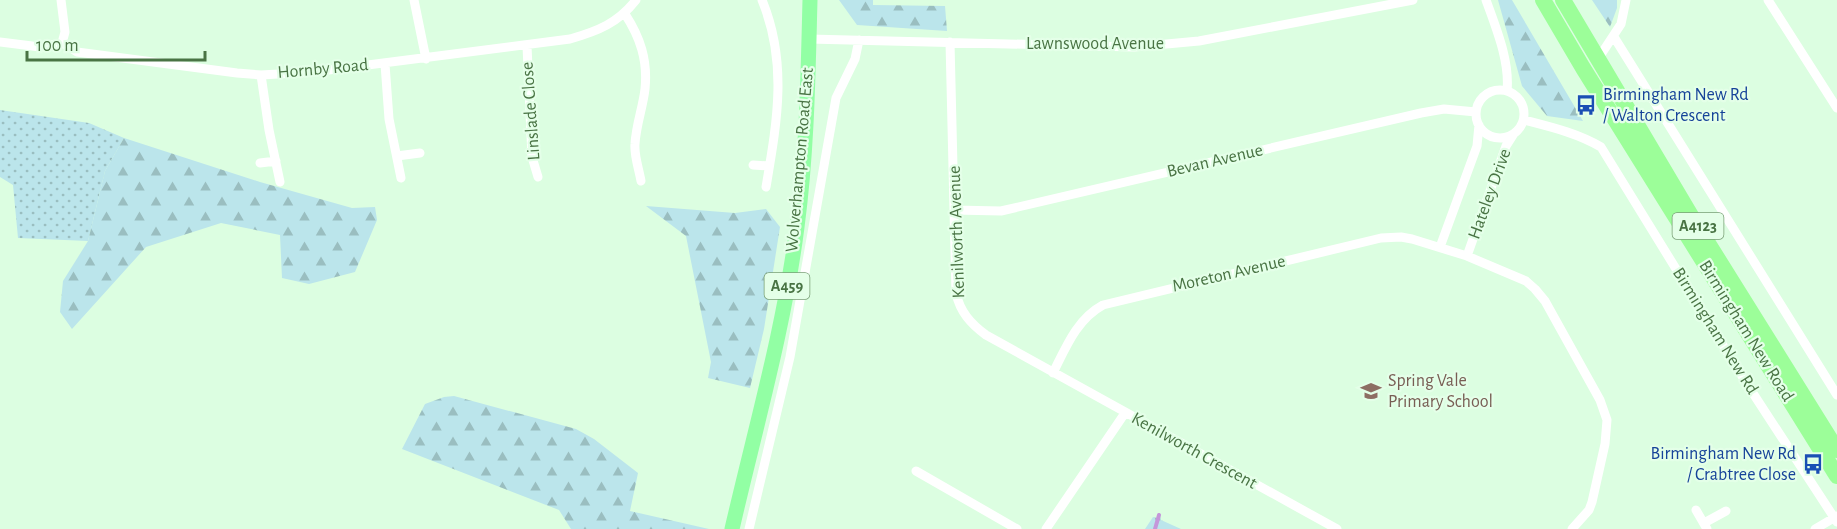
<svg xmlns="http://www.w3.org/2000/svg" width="1837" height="529" font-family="'Alegreya Sans',sans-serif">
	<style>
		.grass { fill: url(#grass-dots) }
		.forest { fill: url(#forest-firs) }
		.park { fill: url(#park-tufts) }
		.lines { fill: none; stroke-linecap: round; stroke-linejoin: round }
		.stream { stroke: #c596da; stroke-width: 4 }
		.minor { stroke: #fff; stroke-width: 9 }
		.primary { stroke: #92ffa4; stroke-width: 15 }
		.trunk { stroke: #9cfe99; stroke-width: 16 }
		.labels { text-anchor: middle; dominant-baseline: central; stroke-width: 4.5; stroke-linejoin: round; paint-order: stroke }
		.shield { fill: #e4ffe8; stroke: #789e75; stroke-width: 1.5 }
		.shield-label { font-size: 16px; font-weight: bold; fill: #497444 }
		.street-label { font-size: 18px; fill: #497444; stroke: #e4ffe8 }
		.transit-label { font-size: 18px; fill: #164399; stroke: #e4ffe8; text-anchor: start }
		.education-label { font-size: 18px; fill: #785e54; stroke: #e4ffe8; text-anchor: start }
	</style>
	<defs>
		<pattern id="grass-dots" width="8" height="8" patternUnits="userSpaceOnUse" patternTransform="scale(1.5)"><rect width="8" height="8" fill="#bbe5eb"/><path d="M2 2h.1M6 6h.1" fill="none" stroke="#9abec0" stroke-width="1.8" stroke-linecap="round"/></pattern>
		<pattern id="forest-firs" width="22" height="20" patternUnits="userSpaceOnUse" patternTransform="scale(1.5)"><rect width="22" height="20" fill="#bbe5eb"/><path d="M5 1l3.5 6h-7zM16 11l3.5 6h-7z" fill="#9abec0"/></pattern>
		<pattern id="park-tufts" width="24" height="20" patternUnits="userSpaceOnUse" patternTransform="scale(1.5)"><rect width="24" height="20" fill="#bbe5eb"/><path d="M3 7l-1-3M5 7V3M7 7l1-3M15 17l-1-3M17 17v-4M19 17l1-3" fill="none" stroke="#9abec0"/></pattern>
	</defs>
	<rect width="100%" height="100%" fill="#dcfee1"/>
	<!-- grass -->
	<path class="grass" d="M0,110L89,123L124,138L105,171L88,241L18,238L13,185L0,177Z"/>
	<!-- forest -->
	<path class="forest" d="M839,0H873V5L945,6L947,31L857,25Z
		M1498,0H1512L1583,121L1547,116L1522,86Z
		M1592,0H1617V8L1610,27Z
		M124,138L260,182L352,208L375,207L377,220L355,272L309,284L282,278L280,235L221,223L146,247L72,329L60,312L63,281L88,241L105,171Z
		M646,206L735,213L766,209L780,227L764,329L750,388L708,378L711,362L686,236Z
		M454,396L576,429L594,439L638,473L630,511L709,529H571L559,510L402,449L425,404L444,397Z"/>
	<!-- park -->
	<path class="park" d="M1158,515H1160L1161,520L1181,529H1145L1153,517L1157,518Z"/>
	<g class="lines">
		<!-- stream -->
		<path class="stream" d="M1155,529L1159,515"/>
		<!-- minor -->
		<path class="minor" d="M61,0L65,32L62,43
			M414,0L426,59
			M762,0C788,63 777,122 766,187
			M1486,0C1496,28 1510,61 1507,91
			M1768,0L1837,108
			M625,14C640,37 648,60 645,89C643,107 636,125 635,144C634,156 639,169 641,181
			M1614,37L1837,395
			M809,39L1134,47L1199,41L1413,0
			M0,42L40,47L62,43L77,52L237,73L261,75L313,72L570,39C598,31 618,23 636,0
			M950,42L956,293C960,312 971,324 986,335L1337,529
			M527,46L532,157L538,177
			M1598,59L1621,24L1626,0
			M385,64L389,119L401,178
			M261,75L269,130L280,182
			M1476 114a24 24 0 1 1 48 0a24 24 0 1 1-48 0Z
			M1524,120C1551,127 1577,133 1601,147L1745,381L1837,522
			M397,156L420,153
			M260,163L276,161
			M753,165L769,166
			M954,210L1001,211L1421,113L1444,109L1476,112
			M1440,247L1477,146L1479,125
			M1467,256L1506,146L1513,135
			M1053,373C1066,347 1077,319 1103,305L1381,238L1401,237L1412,239L1467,256L1526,281L1535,289L1545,301L1600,400L1607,420L1605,444L1592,502L1589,510L1572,529
			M916,471L1017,529
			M1696,510L1707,529
			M1704,523L1726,511
			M749,529L790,357L836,98L855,59L859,40
			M1046,529L1125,413
			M1815,529L1837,516"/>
		<!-- primary -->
		<path class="primary" d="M732,529C755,429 784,329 797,227C807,152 808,76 810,0"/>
		<!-- trunk -->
		<path class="trunk" d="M1543,0L1583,68L1837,476
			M1563,0L1696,224L1837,450"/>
	</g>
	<!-- icons -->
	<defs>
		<g id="bus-bare" transform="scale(1.62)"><path d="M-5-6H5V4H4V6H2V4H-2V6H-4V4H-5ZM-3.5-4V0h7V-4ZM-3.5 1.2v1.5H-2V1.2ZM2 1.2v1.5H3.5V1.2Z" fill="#1a4fb4" stroke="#e4ffe8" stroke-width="2.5" paint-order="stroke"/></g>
		<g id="school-bare" transform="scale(1.62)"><path d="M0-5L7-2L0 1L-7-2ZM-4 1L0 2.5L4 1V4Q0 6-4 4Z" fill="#8d6e63" stroke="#e4ffe8" stroke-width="2.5" paint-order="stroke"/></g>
	</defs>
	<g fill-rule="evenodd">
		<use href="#bus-bare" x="1586" y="105"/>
		<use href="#school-bare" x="1371" y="391"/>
		<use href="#bus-bare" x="1813" y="464"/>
	</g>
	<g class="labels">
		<!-- shield labels -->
		<g class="shield">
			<rect x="1672.5" y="213" width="51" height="26" rx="4.5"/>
			<rect x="764.5" y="273" width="45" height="26" rx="4.5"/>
		</g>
		<g class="shield-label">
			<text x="1698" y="226">A4123</text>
			<text x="787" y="286">A459</text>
		</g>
		<!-- street labels -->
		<g class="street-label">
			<text x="1095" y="44">Lawnswood Avenue</text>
			<text transform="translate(323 69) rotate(-5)">Hornby Road</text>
			<text transform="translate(531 111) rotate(-94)">Linslade Close</text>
			<text transform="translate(800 160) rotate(-85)">Wolverhampton Road East</text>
			<text transform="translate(1215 161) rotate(-13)">Bevan Avenue</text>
			<text transform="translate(1490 194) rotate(-70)">Hateley Drive</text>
			<text transform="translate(957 232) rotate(-92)">Kenilworth Avenue</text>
			<text transform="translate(1229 274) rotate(-13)">Moreton Avenue</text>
			<text transform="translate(1715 331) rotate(58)">Birmingham New Rd</text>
			<text transform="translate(1746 331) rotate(58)">Birmingham New Road</text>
			<text transform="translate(1194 451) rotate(29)">Kenilworth Crescent</text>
		</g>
		<!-- transit labels -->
		<g class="transit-label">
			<text x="1603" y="95">Birmingham New Rd<tspan x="1603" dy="21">/ Walton Crescent</tspan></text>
			<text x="1796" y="454" text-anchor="end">Birmingham New Rd<tspan x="1796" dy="21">/ Crabtree Close</tspan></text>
		</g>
		<!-- education labels -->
		<g class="education-label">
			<text x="1388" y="381">Spring Vale<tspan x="1388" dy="21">Primary School</tspan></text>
		</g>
	</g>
	<!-- scale -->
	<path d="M27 51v9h178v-9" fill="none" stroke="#497444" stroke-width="3"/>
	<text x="36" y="51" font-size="18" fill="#497444" stroke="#e4ffe8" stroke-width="4.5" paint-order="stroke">100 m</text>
</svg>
